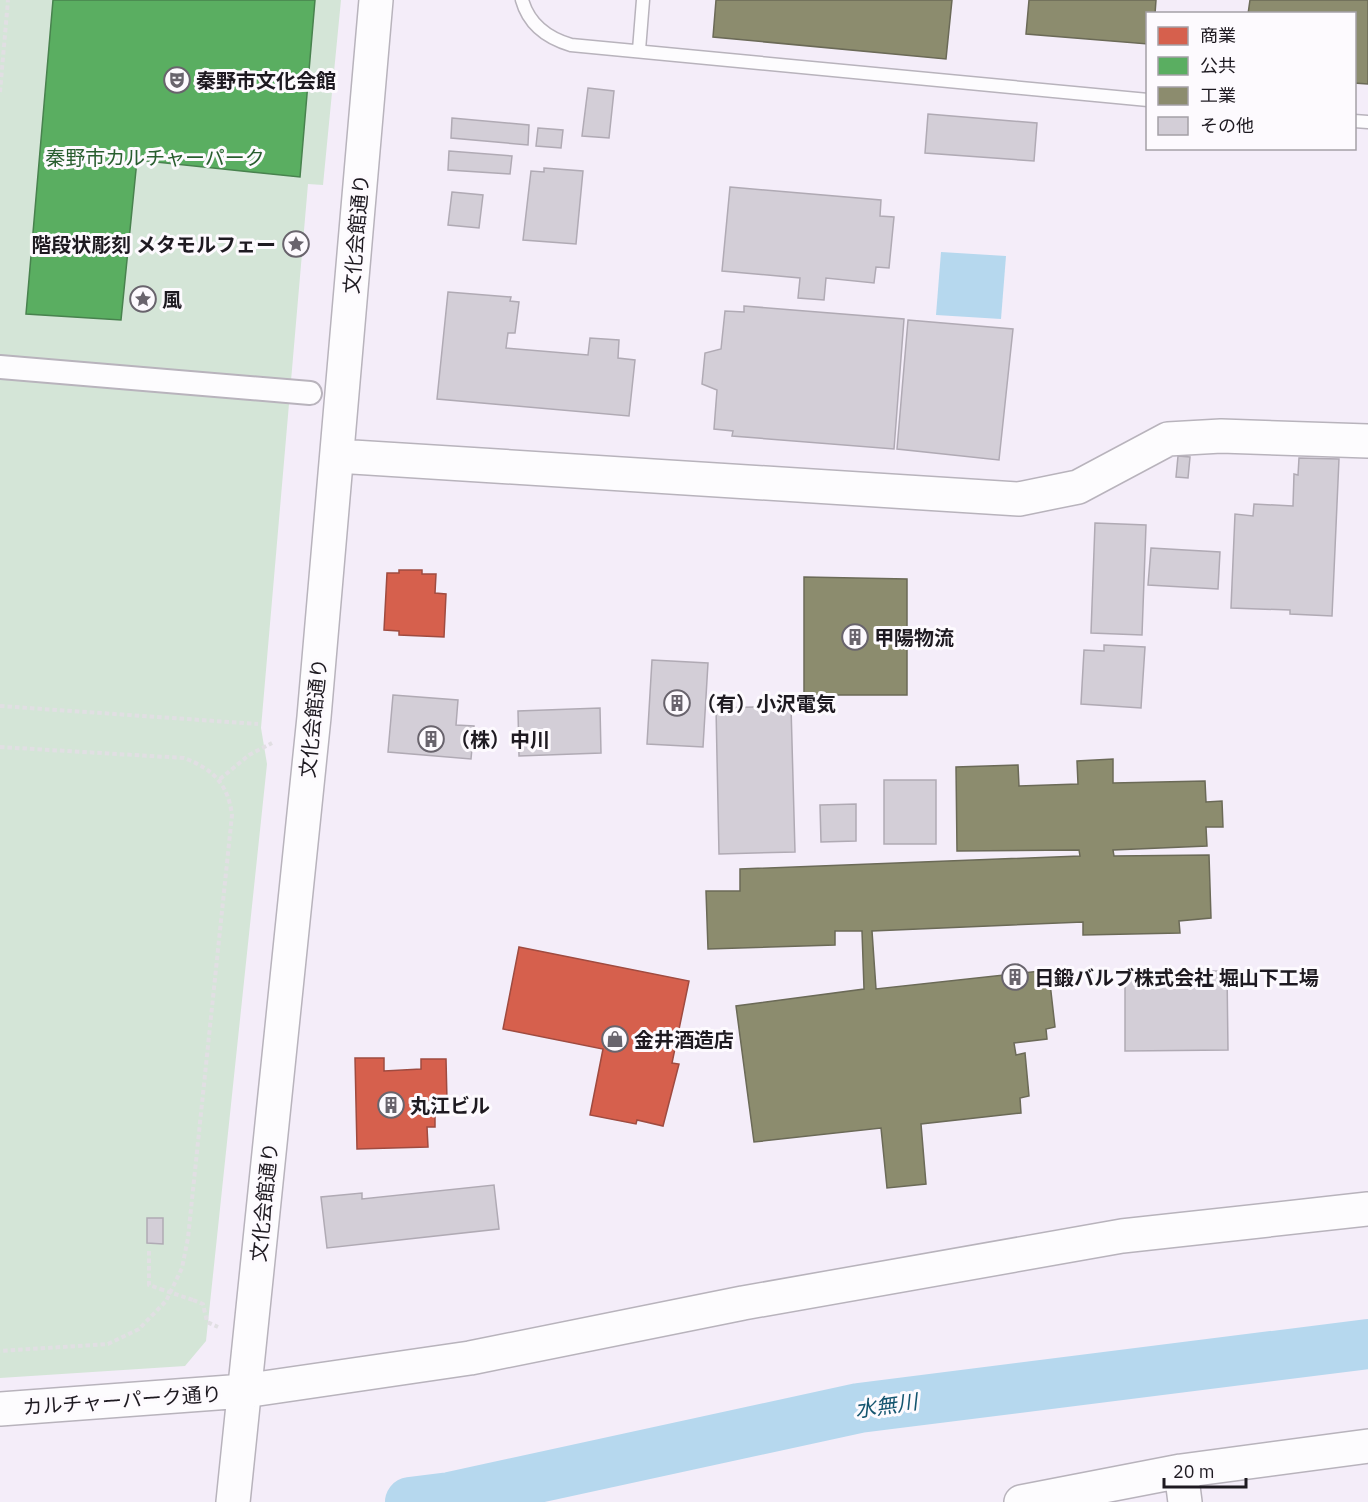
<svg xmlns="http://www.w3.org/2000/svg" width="1368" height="1502" font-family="'IBM Plex Sans','Noto Sans JP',sans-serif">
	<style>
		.green { fill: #d4e5d7 }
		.water { fill: #b6d8ee }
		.shops { fill: #d6604d; stroke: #9f4b40; stroke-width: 1.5 }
		.public { fill: #5aae61; stroke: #48824e; stroke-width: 1.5 }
		.industry { fill: #8c8c6e; stroke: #6b6a57; stroke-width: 1.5 }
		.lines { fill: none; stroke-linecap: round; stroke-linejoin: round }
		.river { stroke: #b6d8ee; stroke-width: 50 }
		.building { fill: #d3ced7; stroke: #b0aab4; stroke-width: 1.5 }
		.lane-casing { stroke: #b8b3bc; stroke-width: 15 }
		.street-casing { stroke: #b8b3bc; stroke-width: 26 }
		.secondary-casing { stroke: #b8b3bc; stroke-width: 36 }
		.path { stroke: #e1dfe3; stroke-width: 4; stroke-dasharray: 4.5 3; stroke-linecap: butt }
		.lane { stroke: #fdfcfe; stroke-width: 12 }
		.street { stroke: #fdfcfe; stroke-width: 22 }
		.secondary { stroke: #fdfcfe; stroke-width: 33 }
		.path-bridge { stroke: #e1dfe3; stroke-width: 4; stroke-dasharray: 4.5 3; stroke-linecap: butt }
		.labels { text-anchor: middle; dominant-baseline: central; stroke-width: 6; stroke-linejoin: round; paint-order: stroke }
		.poi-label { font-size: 20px; font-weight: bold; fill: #1e1a21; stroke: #fdfafe; text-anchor: start }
		.park-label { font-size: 20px; fill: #295e2f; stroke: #fdfafe }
		.street-label { font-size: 20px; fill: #1e1a21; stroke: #fdfafe }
		.water-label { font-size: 21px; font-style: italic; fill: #14556f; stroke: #fdfafe }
	</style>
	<rect width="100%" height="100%" fill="#f4edf9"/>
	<!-- green -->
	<path class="green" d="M0,0H341L323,185L308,184L261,728L267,764L206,1341L185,1366L0,1378Z"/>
	<!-- water -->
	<path class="water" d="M941,252L1006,256L1001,319L936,315Z"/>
	<!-- shops -->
	<path class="shops" d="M399,570H422V574H436L435,593L446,594L444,637L399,635V631L384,630L387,573H399Z
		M519,947L689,981L672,1063L679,1064L663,1126L637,1120L636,1124L590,1115L603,1049L503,1029Z
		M355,1058H384V1071L421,1069V1059H446L447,1101H425V1108H435V1127H427L428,1147L357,1149Z"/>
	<!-- public -->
	<path class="public" d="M53,0H315L300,177L137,160L121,320L26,314Z"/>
	<!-- industry -->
	<path class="industry" d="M716,0H952L946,59L713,37Z
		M1029,0H1156L1155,14H1148V44L1026,34Z
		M1250,0H1368V84L1354,83V14H1248Z
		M804,577L907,579V695H804Z
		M1113,759V783L1205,781L1206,802L1222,801L1223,827H1206L1207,846L1113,850L1114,856L1209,855L1211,918L1179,921L1180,933L1083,935V922L872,931L876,989L1040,971L1042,984L1050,983L1055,1027L1046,1029L1047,1039L1014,1043L1016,1055L1025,1053L1029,1096L1020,1098L1021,1113L921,1124L926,1184L887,1188L881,1128L754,1142L736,1006L864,989L862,931H835V945L708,949L706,891H740V869L1080,856L1079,850L957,851L956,767L1018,765L1019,786L1078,784L1077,761Z"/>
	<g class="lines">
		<!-- river -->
		<path class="river" d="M410,1502L450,1497L859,1408L1368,1344"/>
	</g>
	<!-- building -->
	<path class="building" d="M588,88L614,91L609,138L582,136Z
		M928,114L1037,123L1034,161L925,153Z
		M452,118L529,125L528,145L451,138Z
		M538,128L563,130L561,148L536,146Z
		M449,151L512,156L510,174L448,170Z
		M544,168L583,171L576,244L523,240L531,171L544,172Z
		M730,187L881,200L880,216L894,217L889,268L876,267L874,283L826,278L824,300L798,298L800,278L722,271Z
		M452,192L483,195L479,228L448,225Z
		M448,292L511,297L510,301L519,302L515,333H508L506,348L588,355L590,338L619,340L618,358L635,360L629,416L437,399Z
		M744,306L904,319L894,449L732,436L733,431L714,429L717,390L702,384L705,353L721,349L725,311L744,312Z
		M908,320L1013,329L999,460L897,449Z
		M1178,456L1190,457L1188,478L1176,477Z
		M1299,458L1339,459L1332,616L1290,614V610L1231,608L1235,514L1253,516L1254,504L1293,506L1294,474L1298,475Z
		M1095,523L1146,525L1142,635L1091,633Z
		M1151,548L1220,552L1218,589L1148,585Z
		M1104,645L1145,647L1141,708L1081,704L1084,650L1104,651Z
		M652,660L708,663L703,747L647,744Z
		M393,695L458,700L456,725L474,726L471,759L388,752Z
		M791,706L795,852L719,854L716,708Z
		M600,708L601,753L519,756L518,711Z
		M884,780H936V844H884Z
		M856,804V841L821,842L820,805Z
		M1125,971H1227L1228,1050L1125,1051Z
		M494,1185L499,1229L327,1248L321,1197L362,1193V1199Z
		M147,1218H163V1244L147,1243Z"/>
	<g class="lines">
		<!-- lane casing -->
		<g class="lane-casing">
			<path id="lane" d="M522,0C529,25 547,38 571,45L1148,100
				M639,50L643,0
				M1354,121L1368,122"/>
		</g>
		<!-- street casing -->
		<g class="street-casing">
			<path id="street" d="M0,367L310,393"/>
		</g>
		<!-- secondary casing -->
		<g class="secondary-casing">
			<path id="secondary" d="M337,456L1019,499L1078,487L1168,439L1221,436L1368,441
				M0,1409L244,1391L470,1358L743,1303L1122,1236L1368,1209
				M1181,1471L1185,1502
				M233,1502L314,717L376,0
				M1021,1502L1181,1471L1368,1446"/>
		</g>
		<!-- path -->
		<path class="path" d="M0,92L8,0
			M0,706L258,724
			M0,747L184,758C213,769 228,784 232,815L188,1238L182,1268L166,1301L139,1329L108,1344L0,1351
			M220,779L249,755L272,743
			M149,1251V1285L160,1289
			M193,1300L203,1304L207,1322L218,1327"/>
		<!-- lane -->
		<use href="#lane" class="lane"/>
		<!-- street -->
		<use href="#street" class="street"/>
		<!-- secondary -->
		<use href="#secondary" class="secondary"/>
		<!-- path-bridge -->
		<path class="path-bridge" d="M160,1289L193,1300"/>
	</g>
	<!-- icons -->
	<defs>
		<g id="theatre-ring" transform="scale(1.35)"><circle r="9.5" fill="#fdfafe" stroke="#69646d" stroke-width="1.5"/><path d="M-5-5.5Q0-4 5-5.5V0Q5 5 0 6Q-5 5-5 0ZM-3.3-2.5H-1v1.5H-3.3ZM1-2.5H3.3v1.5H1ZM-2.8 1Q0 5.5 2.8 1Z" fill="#69646d"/></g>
		<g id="sight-ring" transform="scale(1.35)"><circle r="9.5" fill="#fdfafe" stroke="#69646d" stroke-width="1.5"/><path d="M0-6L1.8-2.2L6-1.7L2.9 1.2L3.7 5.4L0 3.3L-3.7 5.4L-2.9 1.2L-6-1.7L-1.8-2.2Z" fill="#69646d"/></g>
		<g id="building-ring" transform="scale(1.35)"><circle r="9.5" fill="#fdfafe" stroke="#69646d" stroke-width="1.5"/><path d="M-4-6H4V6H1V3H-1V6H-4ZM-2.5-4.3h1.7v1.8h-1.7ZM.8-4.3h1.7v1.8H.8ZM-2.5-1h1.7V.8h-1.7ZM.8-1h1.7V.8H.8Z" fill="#69646d"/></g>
		<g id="shop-ring" transform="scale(1.35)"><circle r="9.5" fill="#fdfafe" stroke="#69646d" stroke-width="1.5"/><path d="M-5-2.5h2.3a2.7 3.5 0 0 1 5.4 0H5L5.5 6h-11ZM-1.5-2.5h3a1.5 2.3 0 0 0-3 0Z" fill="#69646d"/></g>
	</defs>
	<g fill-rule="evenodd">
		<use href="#theatre-ring" x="177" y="80"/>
		<use href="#sight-ring" x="296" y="244"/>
		<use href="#sight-ring" x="143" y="299"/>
		<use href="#building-ring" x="855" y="637"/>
		<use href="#building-ring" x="677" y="703"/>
		<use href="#building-ring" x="431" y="739"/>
		<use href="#building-ring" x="1015" y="977"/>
		<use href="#shop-ring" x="615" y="1039"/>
		<use href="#building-ring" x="391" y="1105"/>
	</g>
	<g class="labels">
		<!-- poi labels -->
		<g class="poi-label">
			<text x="196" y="80">秦野市文化会館</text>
			<text x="276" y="244" text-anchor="end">階段状彫刻 メタモルフェー</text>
			<text x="162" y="299">風</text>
			<text x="874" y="637">甲陽物流</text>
			<text x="696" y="703">（有）小沢電気</text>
			<text x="450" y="739">（株）中川</text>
			<text x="1034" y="977">日鍛バルブ株式会社 堀山下工場</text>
			<text x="634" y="1039">金井酒造店</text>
			<text x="410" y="1105">丸江ビル</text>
		</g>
		<!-- park labels -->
		<g class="park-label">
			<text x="155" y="157">秦野市カルチャーパーク</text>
		</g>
		<!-- street labels -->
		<g class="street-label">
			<text transform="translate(356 234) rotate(-85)">文化会館通り</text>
			<text transform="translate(313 718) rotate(-84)">文化会館通り</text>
			<text transform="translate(264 1202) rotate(-84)">文化会館通り</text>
			<text transform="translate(122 1400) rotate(-4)">カルチャーパーク通り</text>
		</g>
		<!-- water labels -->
		<g class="water-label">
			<text transform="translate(886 1405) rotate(-8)">水無川</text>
		</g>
	</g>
	<!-- legend -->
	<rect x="1146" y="12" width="210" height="138" fill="#fdfafe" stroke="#a4a0a6" stroke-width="1.5"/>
	<rect x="1158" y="27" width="30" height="18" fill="#d6604d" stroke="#a4a0a6" stroke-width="1.5"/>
	<text x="1200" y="42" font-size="18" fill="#1e1a21">商業</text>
	<rect x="1158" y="57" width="30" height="18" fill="#5aae61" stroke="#a4a0a6" stroke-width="1.5"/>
	<text x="1200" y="72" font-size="18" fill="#1e1a21">公共</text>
	<rect x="1158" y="87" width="30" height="18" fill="#8c8c6e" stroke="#a4a0a6" stroke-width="1.5"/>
	<text x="1200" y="102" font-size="18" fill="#1e1a21">工業</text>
	<rect x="1158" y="117" width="30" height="18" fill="#d3ced7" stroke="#a4a0a6" stroke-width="1.5"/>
	<text x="1200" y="132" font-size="18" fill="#1e1a21">その他</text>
	<!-- scale -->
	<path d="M1164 1478v9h82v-9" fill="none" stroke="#1e1a21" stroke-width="3"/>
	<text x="1173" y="1478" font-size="18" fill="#1e1a21" stroke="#fdfafe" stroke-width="4.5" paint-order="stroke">20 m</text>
</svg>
